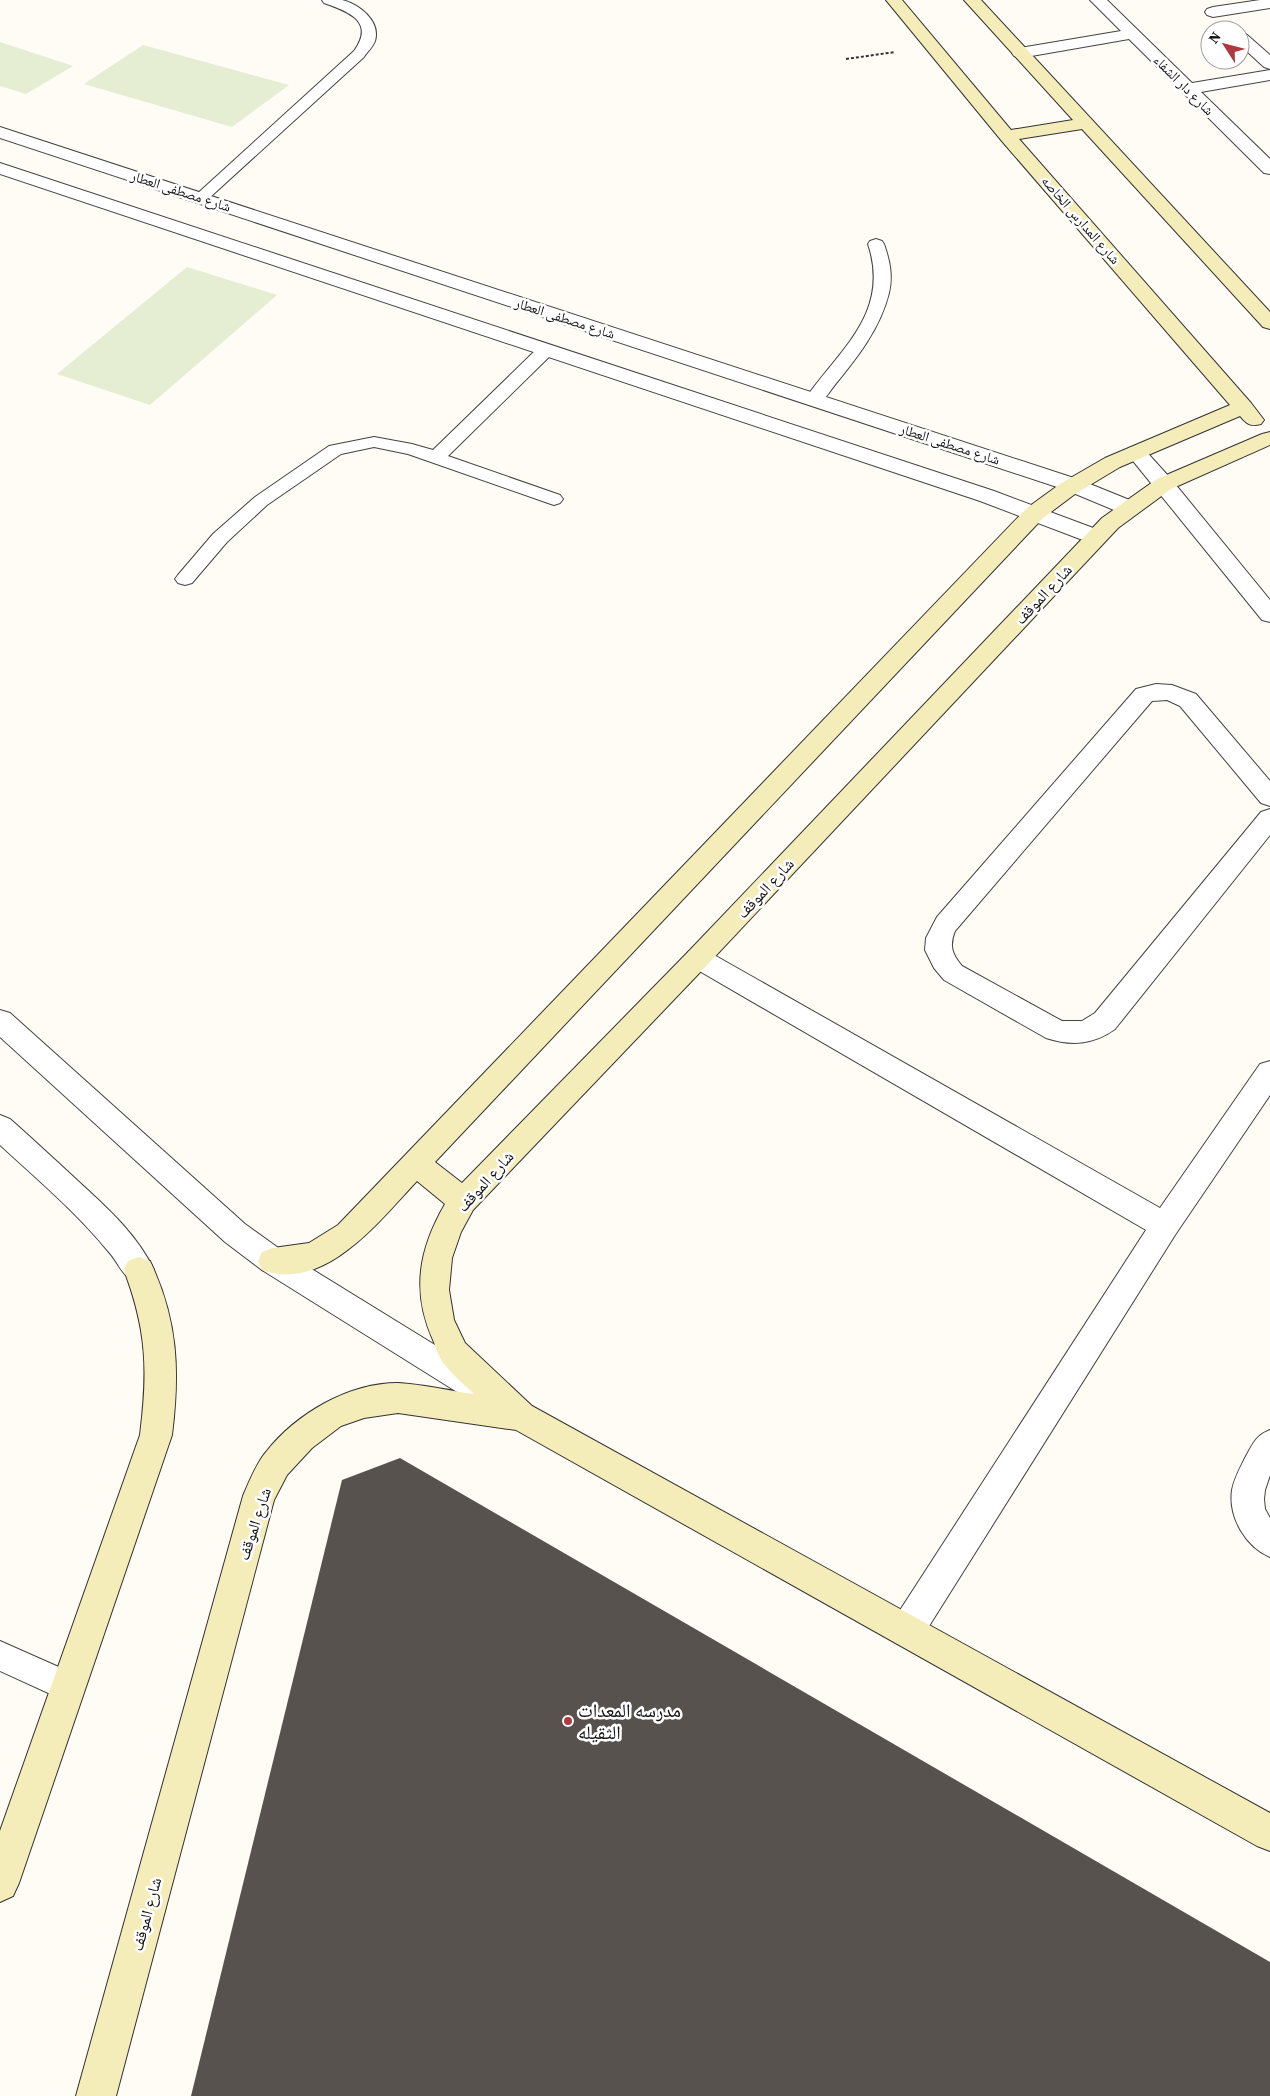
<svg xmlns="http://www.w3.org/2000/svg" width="1270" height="2096" font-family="'Source Serif 4','Noto Naskh Arabic',serif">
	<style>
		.pitch { fill: #e5edd3 }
		.building { fill: #58524e }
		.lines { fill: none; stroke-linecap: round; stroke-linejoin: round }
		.lane-casing { stroke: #434343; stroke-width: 2 }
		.street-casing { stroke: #434343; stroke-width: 2 }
		.secondary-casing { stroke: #323232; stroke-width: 2 }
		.path { stroke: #323232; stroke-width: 2; stroke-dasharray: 3 2; stroke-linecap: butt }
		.lane { fill: #fff; fill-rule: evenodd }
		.street { fill: #fff; fill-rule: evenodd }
		.secondary { fill: #f5edb9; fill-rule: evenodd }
		.poi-dot { fill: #b03941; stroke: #fff; stroke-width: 2 }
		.labels { text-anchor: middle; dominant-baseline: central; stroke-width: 5; stroke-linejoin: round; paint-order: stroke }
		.far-street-label { font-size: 14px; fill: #101010; stroke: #fff }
		.street-label { font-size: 16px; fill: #101010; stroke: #fff }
		.near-poi-label { font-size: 19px; fill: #101010; stroke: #fff; text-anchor: start }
	</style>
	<rect width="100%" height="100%" fill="#fefcf5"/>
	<!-- pitch -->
	<path class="pitch" d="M0,42L73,66L26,94L0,86Z
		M143,45L289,85L232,127L84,84Z
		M187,267L277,295L150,405L57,374Z"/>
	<!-- building -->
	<path class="building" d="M400,1458L1270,1962V2096H191L342,1480Z"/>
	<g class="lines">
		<!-- lane casing -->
		<g class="lane-casing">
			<path id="lane" d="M322,0C328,0 336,0 342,0C359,4 381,21 375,41C373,47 367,52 364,57L207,200H197L194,197L197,194L354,51C375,22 350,12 324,3Z
				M876,239L882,241L884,244C890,261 893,276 889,293C880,329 857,358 834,386C830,391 825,400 819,403C815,405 812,404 808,403L805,399C840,349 891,313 868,244L870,241Z
				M546,345L552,346L554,350L552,354L448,456L560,495L563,499L560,503L554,505L548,503L408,454L374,447L341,454L267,505L227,542L192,583L185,585L178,583L175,579L178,575L213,534L255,497L329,446L374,437L412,444L433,450L540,346Z
				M0,1641L79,1676L83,1687L79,1698L68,1702L0,1671Z"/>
		</g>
		<!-- street casing -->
		<g class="street-casing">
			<path id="street" d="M1090,0H1107L1192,83L1270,70V80L1201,92L1270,159V174L1264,173L1129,39L1020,58L1014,56L1012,53L1014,50L1020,48L1121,31Z
				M1260,0H1270V8L1213,17L1207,15L1205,12L1207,9L1213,7Z
				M1240,32L1246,34L1270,55V69L1264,67L1240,45Z
				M0,127L1080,480L1137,503L1140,508L1137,513L1129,515L1121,513L1066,490L0,138Z
				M0,163L994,491L1104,532L1107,537L1104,542L1096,544L1088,542L980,501L0,174Z
				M1136,446L1143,448L1171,479L1270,600V622L1262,620L1129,456L1126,452L1129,448Z
				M1156,684L1172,685L1196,694L1270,781V806L1261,803L1180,706L1167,700L1152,701L955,931C949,946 952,954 962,966L1062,1021H1082L1095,1013L1261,812L1270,809V835L1115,1029C1093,1045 1071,1046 1046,1038L944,980L934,968L925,950L926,938L937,917L1136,689Z
				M698,948L707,951L1160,1208L1260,1064L1270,1061V1095L1175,1235L919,1642L907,1647L895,1642L890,1630L895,1618L1146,1230L689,965L685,958L689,951Z
				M0,1010L10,1013L245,1224L284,1252L495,1382L500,1392L495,1402L484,1407L473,1402L262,1270L225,1242L0,1037Z
				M0,1115L10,1119C33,1139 55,1160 78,1181C106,1207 137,1234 154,1270L150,1279L139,1283C121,1277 120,1264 108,1251C76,1212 37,1179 0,1145Z
				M1270,1430V1475L1265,1490L1264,1499L1265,1509L1270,1518V1557C1246,1547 1228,1517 1232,1490C1234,1479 1240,1468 1245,1458C1253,1444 1255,1436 1270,1430Z"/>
		</g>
		<!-- secondary casing -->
		<g class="secondary-casing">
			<path id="secondary" d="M886,0H902L1011,130L1073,120L964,0H981L1270,312V329L1263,327L1082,129L1019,139L1251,403L1264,420L1261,424C1250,427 1247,424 1240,416L1120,467L1075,494L1043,518L435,1162L462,1183L689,951L1102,518L1157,479L1262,434L1270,432V445L1171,489L1118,528L707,965L473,1210L461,1232L452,1258L449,1290L454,1320L465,1343L532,1406L1270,1813V1851L1257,1846L516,1430L398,1413L364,1418L341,1426L312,1448L287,1475L274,1500L116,2096H76L243,1496C249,1482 256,1464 266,1452C296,1414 348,1383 398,1383C422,1384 450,1391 474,1394C464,1385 453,1375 444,1364C439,1358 436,1348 433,1340C411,1291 419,1249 445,1204L417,1181C380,1220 325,1293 262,1270L258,1261L262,1252L273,1248L309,1243L338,1225L1027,508L1060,484L1105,458L1230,405L1001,140Z
				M139,1257L150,1261C178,1320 180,1371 172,1435L19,1883L13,1896L0,1902V1831L140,1435C148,1371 147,1331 124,1270L128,1261Z"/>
		</g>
		<!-- path -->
		<path class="path" d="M846,59L895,52"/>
		<!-- lane -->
		<use href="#lane" class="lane"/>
		<!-- street -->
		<use href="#street" class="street"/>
		<!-- secondary -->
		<use href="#secondary" class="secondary"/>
	</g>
	<!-- markers -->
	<circle class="poi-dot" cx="568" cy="1721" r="5"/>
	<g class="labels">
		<!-- far-street labels -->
		<g class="far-street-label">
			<text transform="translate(1184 85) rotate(45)">شارع دار الشفاء</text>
			<text transform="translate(181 191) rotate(18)">شارع مصطفى العطار</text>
			<text transform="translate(1081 220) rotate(49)">شارع المدارس الخاصه</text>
			<text transform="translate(565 318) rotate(18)">شارع مصطفى العطار</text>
			<text transform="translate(950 444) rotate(18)">شارع مصطفى العطار</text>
		</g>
		<!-- street labels -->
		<g class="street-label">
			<text transform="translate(1043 594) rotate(-47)">شارع الموقف</text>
			<text transform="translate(765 888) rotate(-47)">شارع الموقف</text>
			<text transform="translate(485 1181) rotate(-48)">شارع الموقف</text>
			<text transform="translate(254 1524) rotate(-72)">شارع الموقف</text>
			<text transform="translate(146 1914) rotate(-75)">شارع الموقف</text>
		</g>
		<!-- near-poi labels -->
		<g class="near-poi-label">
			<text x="578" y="1710">مدرسه المعدات<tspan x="578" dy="22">الثقيله</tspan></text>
		</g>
	</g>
	<!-- north arrow -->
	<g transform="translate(1225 45) rotate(306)"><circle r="24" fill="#ffffff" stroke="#9f9f9f"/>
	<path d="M0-4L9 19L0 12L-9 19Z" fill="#b03941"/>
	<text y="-8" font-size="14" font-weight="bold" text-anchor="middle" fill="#101010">N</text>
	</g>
</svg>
